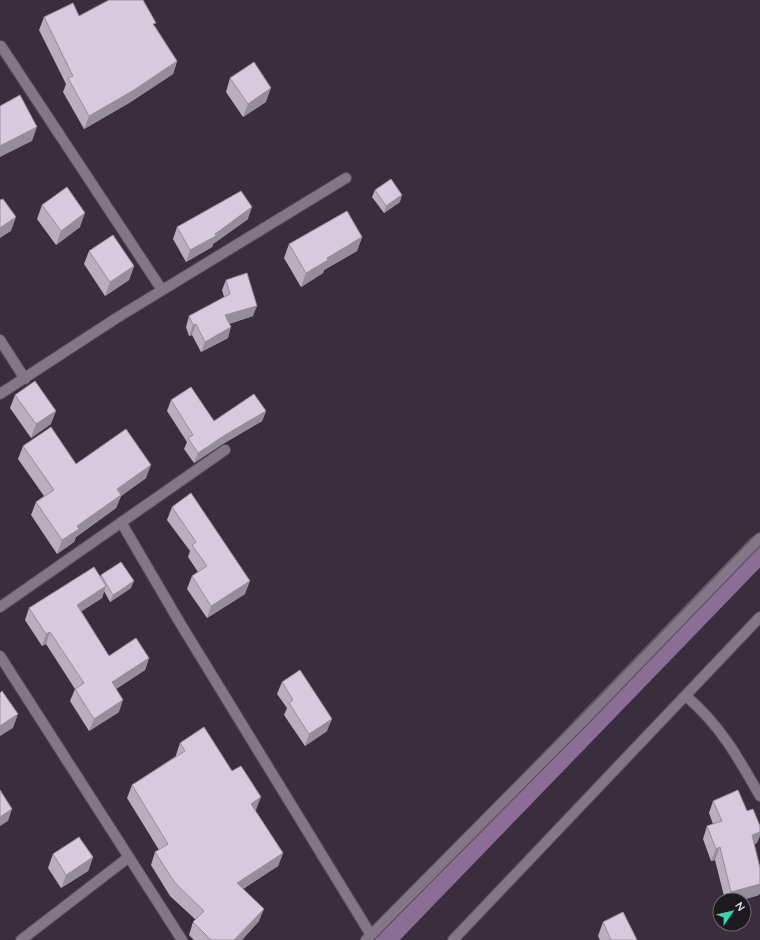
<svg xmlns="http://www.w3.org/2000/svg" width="760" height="940" font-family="Quicksand,sans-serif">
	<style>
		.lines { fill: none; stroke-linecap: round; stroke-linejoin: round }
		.canal { stroke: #8c6d95; stroke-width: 27 }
		.street-casing { stroke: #574d5a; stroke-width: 12 }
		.street { stroke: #837687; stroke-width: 10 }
		.wall { fill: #baadbd }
		.shaded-wall { fill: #978d9a }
		.building { fill: #d8c9dc; stroke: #978d9a }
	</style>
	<rect width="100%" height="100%" fill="#3a2e3d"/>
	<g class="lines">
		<!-- canal -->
		<path class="canal" d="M381,940L760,548"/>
		<!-- street casing -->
		<g class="street-casing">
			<path id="street" d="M1,46L162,290
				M0,340L25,379
				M0,394L115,319L346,178
				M121,522L180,623L371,935
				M0,607L225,450
				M0,656L182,940
				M686,696C720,725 738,757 760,796
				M21,940L129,857
				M366,940L586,718L760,538
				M453,940L760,617"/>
		</g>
		<!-- street -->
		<use href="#street" class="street"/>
	</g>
	<!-- wall -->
	<path class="wall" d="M79,16L155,26L177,61L173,74L129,103L84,129L63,92L66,84L39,30L44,17Z
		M230,78L266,102L243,117L226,92Z
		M375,190L400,202L384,213L372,197Z
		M42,205L80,227L56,245L37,219Z
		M248,219L213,244L212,247L186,262L173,239L177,227Z
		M362,237L357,251L324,270L323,273L301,287L284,258L289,244Z
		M89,251L134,266L129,280L105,296L84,264Z
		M226,280L253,316L229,324L228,338L201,352L192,335L189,336L186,327L189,316L224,297L222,290Z
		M15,395L51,424L31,438L10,408Z
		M171,400L214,421L266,411L262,421L221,445L194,463L184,449L187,442L167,411Z
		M23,446L76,464L146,478L121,496L116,508L76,537L74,542L57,554L31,515L36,502L44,496L18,459Z
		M172,507L245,594L207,618L187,589L192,576L198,572L188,557L190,551L167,520Z
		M101,575L131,588L110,602L104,591L102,598L81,611L109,656L149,658L145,670L116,689L119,712L89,731L70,701L75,689L46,644L42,646L25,620L29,608L100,577Z
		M282,682L327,731L305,746L284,715L287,708L277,694Z
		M180,743L256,810H255L283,853L278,866L243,889L259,921L242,940H194L189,935L193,922L196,920L170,896L151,865L155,852L159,850L127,798L132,785L176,756V755Z
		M713,801L747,811L757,843L754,844L760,868V893L759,895L742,900H725L715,860L711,861L703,839L707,826L713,824L709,813Z
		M53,854L93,857L88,871L61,888L48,868Z
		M603,922L637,940H600L598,936Z"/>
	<!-- shaded-wall -->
	<path class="shaded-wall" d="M177,61L173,74L129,103L84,129L89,116Z
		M271,88L266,102L243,117L248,104Z
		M37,127L32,141L0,157V146Z
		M402,195L400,202L384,213L386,206Z
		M252,207L248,219L213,244L212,247L186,262L190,250L215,234Z
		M85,213L80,227L56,245L61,231Z
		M16,217L11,231L0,238V228Z
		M362,237L357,251L324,270L323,273L301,287L306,273L327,258Z
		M134,266L129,280L105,296L110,282Z
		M257,306L253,316L221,326L225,315Z
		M196,324L192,335L189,336L193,325Z
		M231,327L228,338L201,352L205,342Z
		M56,411L51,424L31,438L36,424Z
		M266,411L262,421L221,445L194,463L198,453L225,435Z
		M151,465L146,478L121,496L116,508L76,537L74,542L57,554L62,540L117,489Z
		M134,581L131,588L110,602L113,595Z
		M250,581L245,594L207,618L211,606Z
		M106,586L102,598L73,617L77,605Z
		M50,632L46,644L42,646L46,634Z
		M149,658L145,670L108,694L112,682Z
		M123,700L119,712L89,731L94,719Z
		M18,714L13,728L0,736V726Z
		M332,719L327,731L305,746L309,734Z
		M261,797L256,810L246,816L251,804Z
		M12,809L8,821L0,826V817Z
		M760,832V836L757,843L747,847L752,835Z
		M720,847L715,860L711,861L716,849Z
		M283,853L278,866L233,895L237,883Z
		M93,857L88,871L61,888L66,875Z
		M760,884V893L759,895L742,900H728L731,892Z
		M264,909L259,921L242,940H234Z"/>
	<!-- building -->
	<path class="building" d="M109,0H143L156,23L153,24L177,61L134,90L89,116L68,78L73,76L44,17L73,3L79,16Z
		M254,62L271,88L248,104L230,78Z
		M20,95L37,127L0,146V106Z
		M391,179L402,195L386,206L375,190Z
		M67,187L85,213L61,231L42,205Z
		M241,191L252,207L215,234L216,236L190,250L177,227Z
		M3,199L16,217L0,228V200Z
		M347,211L362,237L327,258L328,260L306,273L289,244Z
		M113,235L134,266L110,282L89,251Z
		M247,273L257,306L225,315L231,327L205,342L196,324L193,325L189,316L230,294L226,280Z
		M35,381L56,411L36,424L15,395Z
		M191,387L214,421L254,394L266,411L225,435L198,453L188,438L193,435L171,400Z
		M51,427L76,464L126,429L151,465L117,489L121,495L77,526L79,529L62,540L36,502L54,490L23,446Z
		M191,493L250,581L211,606L192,576L207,566L192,545L196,542L172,507Z
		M121,562L134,581L113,595L101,575Z
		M94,567L106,586L77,605L109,656L136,638L149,658L112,682L123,700L94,719L75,689L84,683L50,632L46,634L29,608Z
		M300,670L332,719L309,734L289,703L293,700L282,682Z
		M2,691L18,714L0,726V693Z
		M204,727L232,771L241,766L261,797L251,804L283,853L237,883L264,909L234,940H211L193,922L204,911L175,883L155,852L168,844L132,785L185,751L180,743Z
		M0,790L12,809L0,817Z
		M738,790L747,811L753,809L760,826V832L752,835L760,868V884L731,892L720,847L716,849L707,826L722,821L713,801Z
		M79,837L93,857L66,875L53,854Z
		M623,912L637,940H611L603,922Z"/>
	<!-- north arrow -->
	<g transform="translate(732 912) rotate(56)"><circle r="19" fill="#1e191f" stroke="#6c666e"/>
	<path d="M0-3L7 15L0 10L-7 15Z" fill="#37d4a6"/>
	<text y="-6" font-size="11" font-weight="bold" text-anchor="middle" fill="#e1dae4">N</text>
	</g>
</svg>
